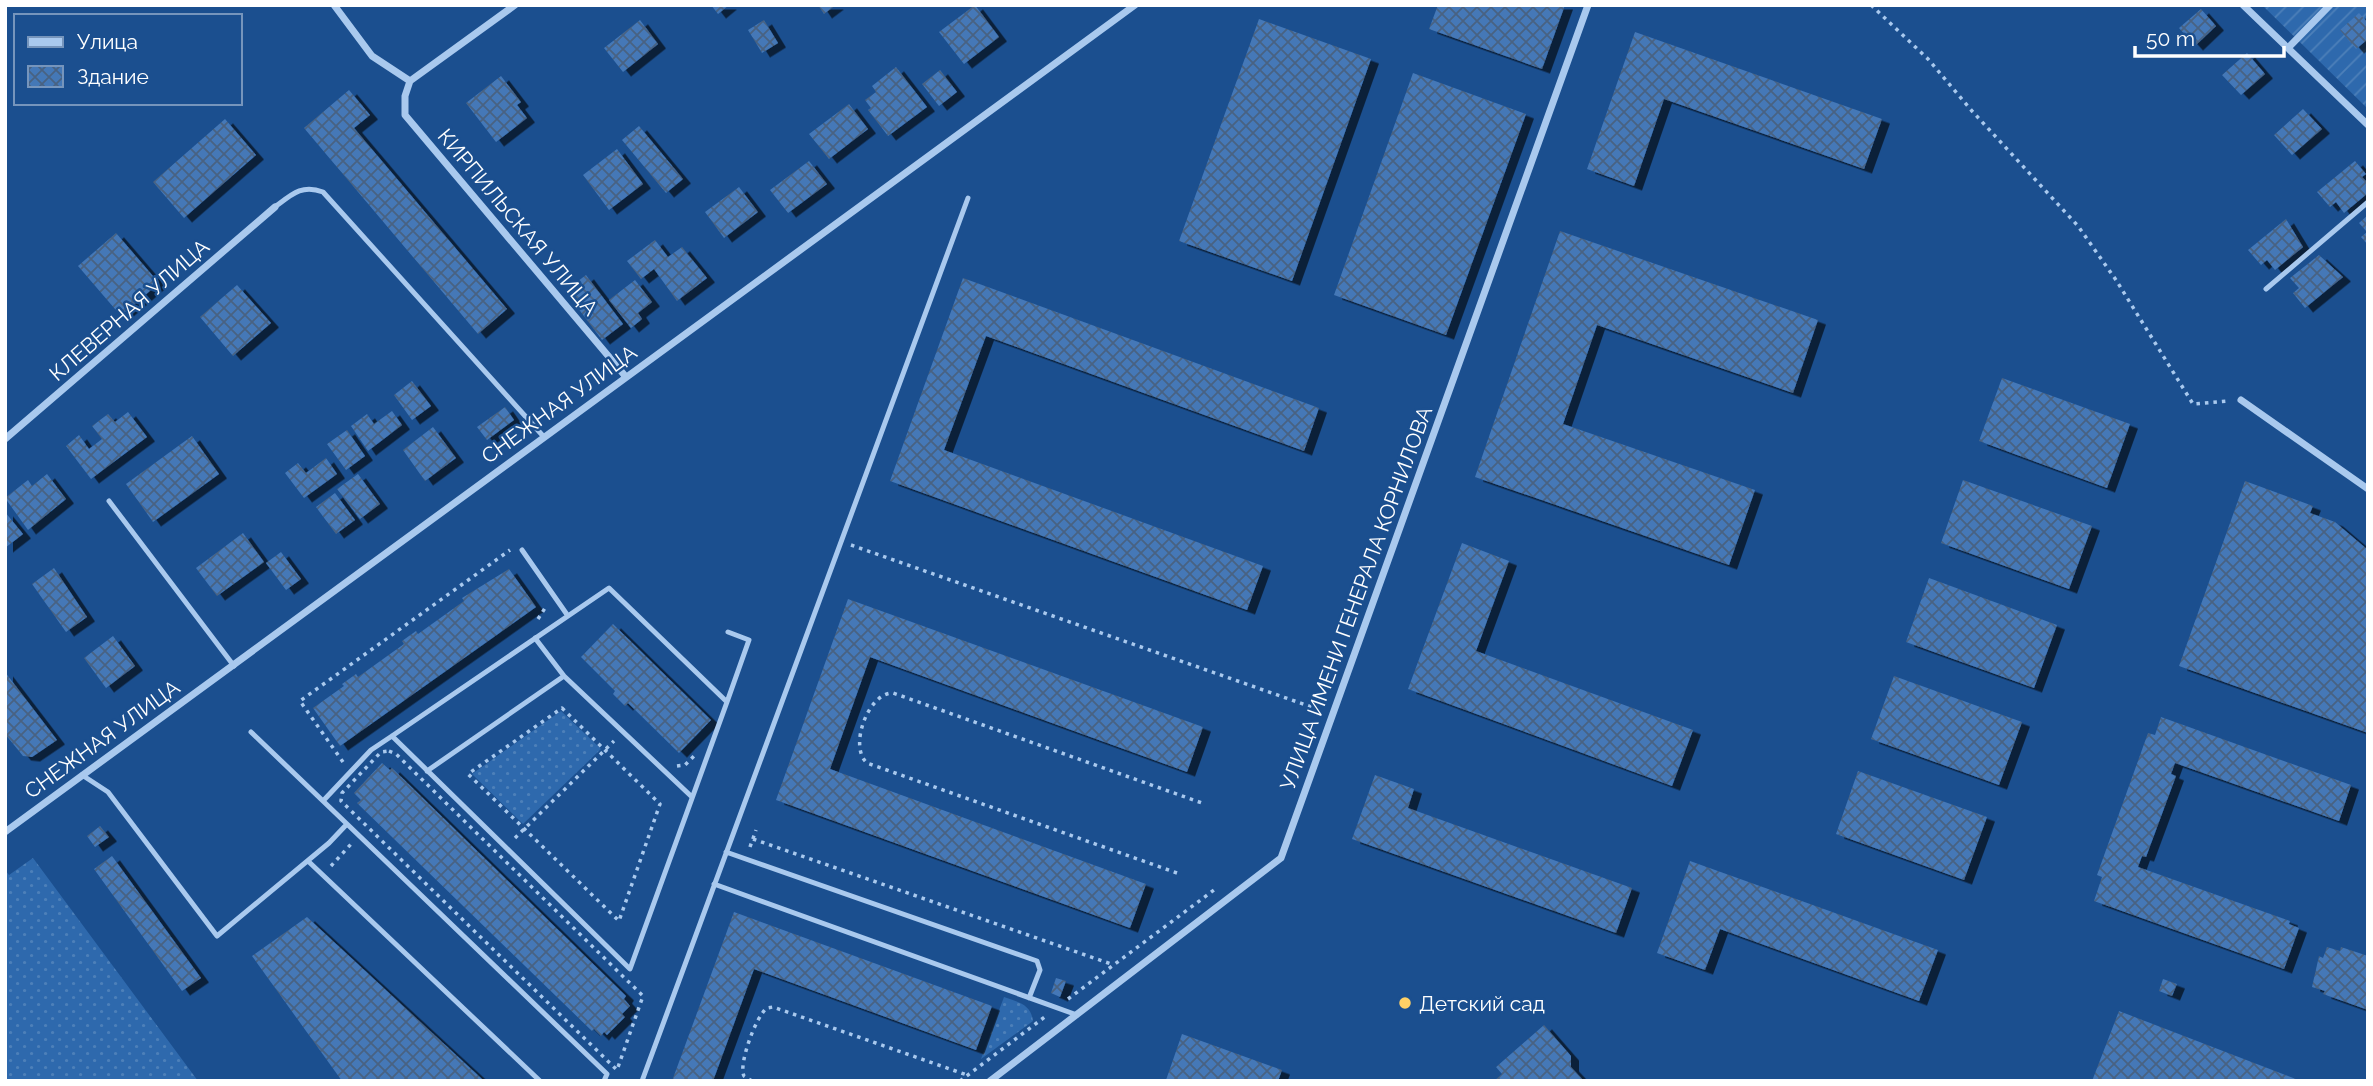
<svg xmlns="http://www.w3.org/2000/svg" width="2373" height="1086" font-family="Raleway,sans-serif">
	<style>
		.grass { fill: url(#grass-dots) }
		.garden { fill: url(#garden-furrows) }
		.building { fill: url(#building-cross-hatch); filter: url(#shadow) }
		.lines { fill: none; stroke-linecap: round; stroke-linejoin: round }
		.path { stroke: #a9c9ee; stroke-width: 3.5; stroke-dasharray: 3.5 5; stroke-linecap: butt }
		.lane { stroke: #a9c9ee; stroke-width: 5 }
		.street { stroke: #a9c9ee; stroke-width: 7 }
		.poi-dot { fill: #ffd166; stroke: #1b4f8f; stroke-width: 2.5 }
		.labels { text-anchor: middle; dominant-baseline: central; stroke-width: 5; stroke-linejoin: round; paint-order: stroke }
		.street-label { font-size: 21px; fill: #fff; stroke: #1b4f8f }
		.poi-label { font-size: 21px; fill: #fff; stroke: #1b4f8f; text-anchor: start }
	</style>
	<defs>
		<pattern id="grass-dots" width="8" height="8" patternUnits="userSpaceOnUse" patternTransform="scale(1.75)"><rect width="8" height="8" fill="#2e69ad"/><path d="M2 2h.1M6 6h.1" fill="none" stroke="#4d80b9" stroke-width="1.8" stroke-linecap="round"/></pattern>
		<pattern id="garden-furrows" width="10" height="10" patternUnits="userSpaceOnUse" patternTransform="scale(1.75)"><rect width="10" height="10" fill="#2e69ad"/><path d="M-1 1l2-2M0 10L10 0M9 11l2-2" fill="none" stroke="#4d80b9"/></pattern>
		<pattern id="building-cross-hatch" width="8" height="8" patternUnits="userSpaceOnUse" patternTransform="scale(1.75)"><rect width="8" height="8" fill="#4478b7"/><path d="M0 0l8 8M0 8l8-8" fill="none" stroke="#486282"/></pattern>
		<filter id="shadow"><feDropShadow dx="8" dy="4.5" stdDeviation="0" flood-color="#0009"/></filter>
	</defs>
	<rect width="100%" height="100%" fill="#1b4f8f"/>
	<!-- grass -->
	<path class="grass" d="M561,711L601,749L523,824L472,774Z
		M33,858L198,1081H5V870L9,875Z
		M1004,997C1018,1002 1031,1004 1033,1021L981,1059Z"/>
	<!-- garden -->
	<path class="garden" d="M2262,5H2368V109Z"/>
	<!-- building -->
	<path class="building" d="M711,5H729L718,14Z
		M818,5H836L824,14Z
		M975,5L999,37L964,64L939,32Z
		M1438,5H1565L1542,69L1429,29Z
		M2201,9L2216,26L2195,46L2179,28Z
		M2359,13L2368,23V39L2356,49L2340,30Z
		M1259,19L1371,59L1292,281L1179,241Z
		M640,20L658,44L623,72L604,48Z
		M764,20L778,43L762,53L748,30Z
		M1635,32L1882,119L1864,169L1664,99L1634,186L1587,169Z
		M2247,53L2265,74L2241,95L2222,75Z
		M896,67L927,107L888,136L868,110L871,108L865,100L876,92L872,86Z
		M940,70L957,92L939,106L922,84Z
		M1413,73L1526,114L1446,335L1334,295Z
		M501,76L521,102L517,105L527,118L496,142L466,103Z
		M349,90L370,115L354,128L507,309L478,334L304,128Z
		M849,104L868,129L829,159L809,134Z
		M2303,109L2322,129L2292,155L2274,135Z
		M225,119L256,155L184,218L153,182Z
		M639,126L683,179L666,193L622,140Z
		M617,149L643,184L609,210L583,175Z
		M809,161L827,184L788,213L770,190Z
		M2355,161L2366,174L2362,177L2368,183V193L2344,213L2336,202L2330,207L2317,192Z
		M739,187L758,212L724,238L705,212Z
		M2368,215V245L2361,237L2367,232L2359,223Z
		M2286,219L2303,247L2275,270L2267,260L2261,265L2248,250Z
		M1560,231L1818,320L1793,393L1597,325L1563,424L1755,490L1729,565L1475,477Z
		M116,233L159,283L121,316L78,266Z
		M655,240L668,257L682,247L707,278L677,301L654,269L641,279L627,261Z
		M2319,255L2343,277L2305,308L2293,293L2299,288L2290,278Z
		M586,275L623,324L602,340L565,291Z
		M963,278L1319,408L1304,451L986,336L944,450L1263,566L1247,610L890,481Z
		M635,280L652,302L638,313L642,319L631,328L609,300Z
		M237,285L271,323L233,356L200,317Z
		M2002,378L2130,424L2107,488L1979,441Z
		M412,381L431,406L412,420L394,395Z
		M505,407L514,420L487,440L477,427Z
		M392,411L402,425L368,451L351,426L367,414L374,424Z
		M128,412L147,437L91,479L66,446L79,435L89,449L102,439L92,426L108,414L115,422Z
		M433,427L456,458L425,481L403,450Z
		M347,430L365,456L346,470L327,444Z
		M192,436L219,474L153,522L126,484Z
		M326,458L337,474L304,498L285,473L298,463L306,473Z
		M47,474L66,499L28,530L5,498L28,480L32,486Z
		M358,474L380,504L360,519L337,489Z
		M1963,480L2092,526L2069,589L1941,543Z
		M2245,481L2313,506L2310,513L2335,522L2368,550V733L2179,666Z
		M335,493L355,520L336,534L316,507Z
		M5,512L23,534L5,548Z
		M243,533L264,562L217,596L196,568Z
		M1462,543L1509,561L1476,651L1693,730L1672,786L1408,689Z
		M281,552L301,579L286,590L266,563Z
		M54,568L87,617L66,632L32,584Z
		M509,569L536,607L340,746L313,708L344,686L342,684L356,674L358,677L404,644L402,641L416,631L418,634L464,601L462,598Z
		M1929,578L2057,625L2034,688L1906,642Z
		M848,599L1203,727L1187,772L870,657L830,769L1146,884L1130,928L776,800Z
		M613,624L711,720L679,753L628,703L625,706L613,694L615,691L581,657Z
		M113,636L135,666L106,688L84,658Z
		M5,672L57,740L32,757L23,756L5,734Z
		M1894,676L2022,722L1999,785L1871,739Z
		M2161,717L2351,785L2339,821L2175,763L2171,774L2176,776L2146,857L2142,856L2138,867L2290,921L2289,924L2299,928L2284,969L2094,901L2102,877L2097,875L2148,733L2155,735Z
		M382,763L390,770L392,768L626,996L624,999L630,1006L622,1014L625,1017L607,1035L604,1032L601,1036L594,1029L592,1031L357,803L361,800L354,793Z
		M1858,771L1987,817L1964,880L1836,834Z
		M1375,775L1414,789L1408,808L1632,888L1616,933L1352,839Z
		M100,826L109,837L95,847L87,836Z
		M112,856L201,978L182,991L94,869Z
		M1690,861L1938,950L1919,1001L1720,929L1705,970L1657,953Z
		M734,912L992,1006L976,1050L754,969L713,1081H672Z
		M307,917L482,1079L342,1081L252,956Z
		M2327,947L2340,951L2341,947L2368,956V1010L2323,994L2325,991L2312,987L2319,956L2323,958Z
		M1056,978L1066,981L1060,997L1051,993Z
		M2163,979L2177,984L2172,996L2159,991Z
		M2119,1011L2301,1081H2092Z
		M1544,1025L1571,1056V1067L1584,1081H1494L1502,1074L1496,1067Z
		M1182,1034L1282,1070L1278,1081L1166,1080Z"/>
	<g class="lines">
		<!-- path -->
		<path class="path" d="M1871,5L1928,59L1972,111L2078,226L2116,280L2193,404L2228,401
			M851,545L1323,711
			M538,619L547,605
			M562,708L660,804L619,921L468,774Z
			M389,751L396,754L643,996L617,1070L341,801L342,793L381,752Z
			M343,762L300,701L510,550
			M677,766L685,765L694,756
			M515,838L614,741
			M753,839L1114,965
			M750,847L756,830
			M331,866L352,843
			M1177,873L867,763C848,746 869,692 893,693L1202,803
			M1068,999L1214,890
			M752,1081L744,1076C738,1065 756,1016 767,1008L773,1007L967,1075
			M960,1081L1046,1016"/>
		<!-- lane -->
		<path class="lane" d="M275,207C292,194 302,184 323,192L544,437
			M2266,289L2368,202
			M109,501L234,666
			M522,550L568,616
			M564,676L692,797
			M727,702L749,640L728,632
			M251,732L347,824
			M427,771L564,676L535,638
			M82,775L108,792L217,936L329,843L347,824L607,1074L604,1081
			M323,801L371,750L392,736L609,588L727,702L630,969L392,736
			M726,852L1037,961L1040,970L1029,998
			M308,861L540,1081
			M714,884L1077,1015
			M642,1081L968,198"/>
		<!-- street -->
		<path class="street" d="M334,5L372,56L410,81
			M2243,5L2368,125
			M2288,48L2330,5
			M410,81L405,96V115L626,377
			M410,81L515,5
			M2241,400L2368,489
			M5,439L275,207
			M5,832L1135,5
			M990,1081L1281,858L1588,5"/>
	</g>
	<!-- markers -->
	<circle class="poi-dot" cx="1405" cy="1003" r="7"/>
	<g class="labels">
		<!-- street labels -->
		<g class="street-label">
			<text transform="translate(518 222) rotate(50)">КИРПИЛЬСКАЯ УЛИЦА</text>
			<text transform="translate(129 310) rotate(-41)">КЛЕВЕРНАЯ УЛИЦА</text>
			<text transform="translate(559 404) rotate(-36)">СНЕЖНАЯ УЛИЦА</text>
			<text transform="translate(1356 598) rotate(-70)">УЛИЦА ИМЕНИ ГЕНЕРАЛА КОРНИЛОВА</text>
			<text transform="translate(102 739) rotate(-36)">СНЕЖНАЯ УЛИЦА</text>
		</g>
		<!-- poi labels -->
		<g class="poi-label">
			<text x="1419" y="1003">Детский сад</text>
		</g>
	</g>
	<!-- border -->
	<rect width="2373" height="1086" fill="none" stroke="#ffffff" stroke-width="14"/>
	<!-- legend -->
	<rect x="14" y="14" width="228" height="91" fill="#1b4f8f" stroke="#7695bc" stroke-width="2"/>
	<rect x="28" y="37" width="35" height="10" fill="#a9c9ee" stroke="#7695bc" stroke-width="2"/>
	<text x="77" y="49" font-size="21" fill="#ffffff">Улица</text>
	<rect x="28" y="66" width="35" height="21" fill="url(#building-cross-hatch)" stroke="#7695bc" stroke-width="2"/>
	<text x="77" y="84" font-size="21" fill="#ffffff">Здание</text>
	<!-- scale -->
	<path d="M2135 46v10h149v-10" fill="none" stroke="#ffffff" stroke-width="3.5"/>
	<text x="2146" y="46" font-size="21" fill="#ffffff" stroke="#1b4f8f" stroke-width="5" paint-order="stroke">50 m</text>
</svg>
